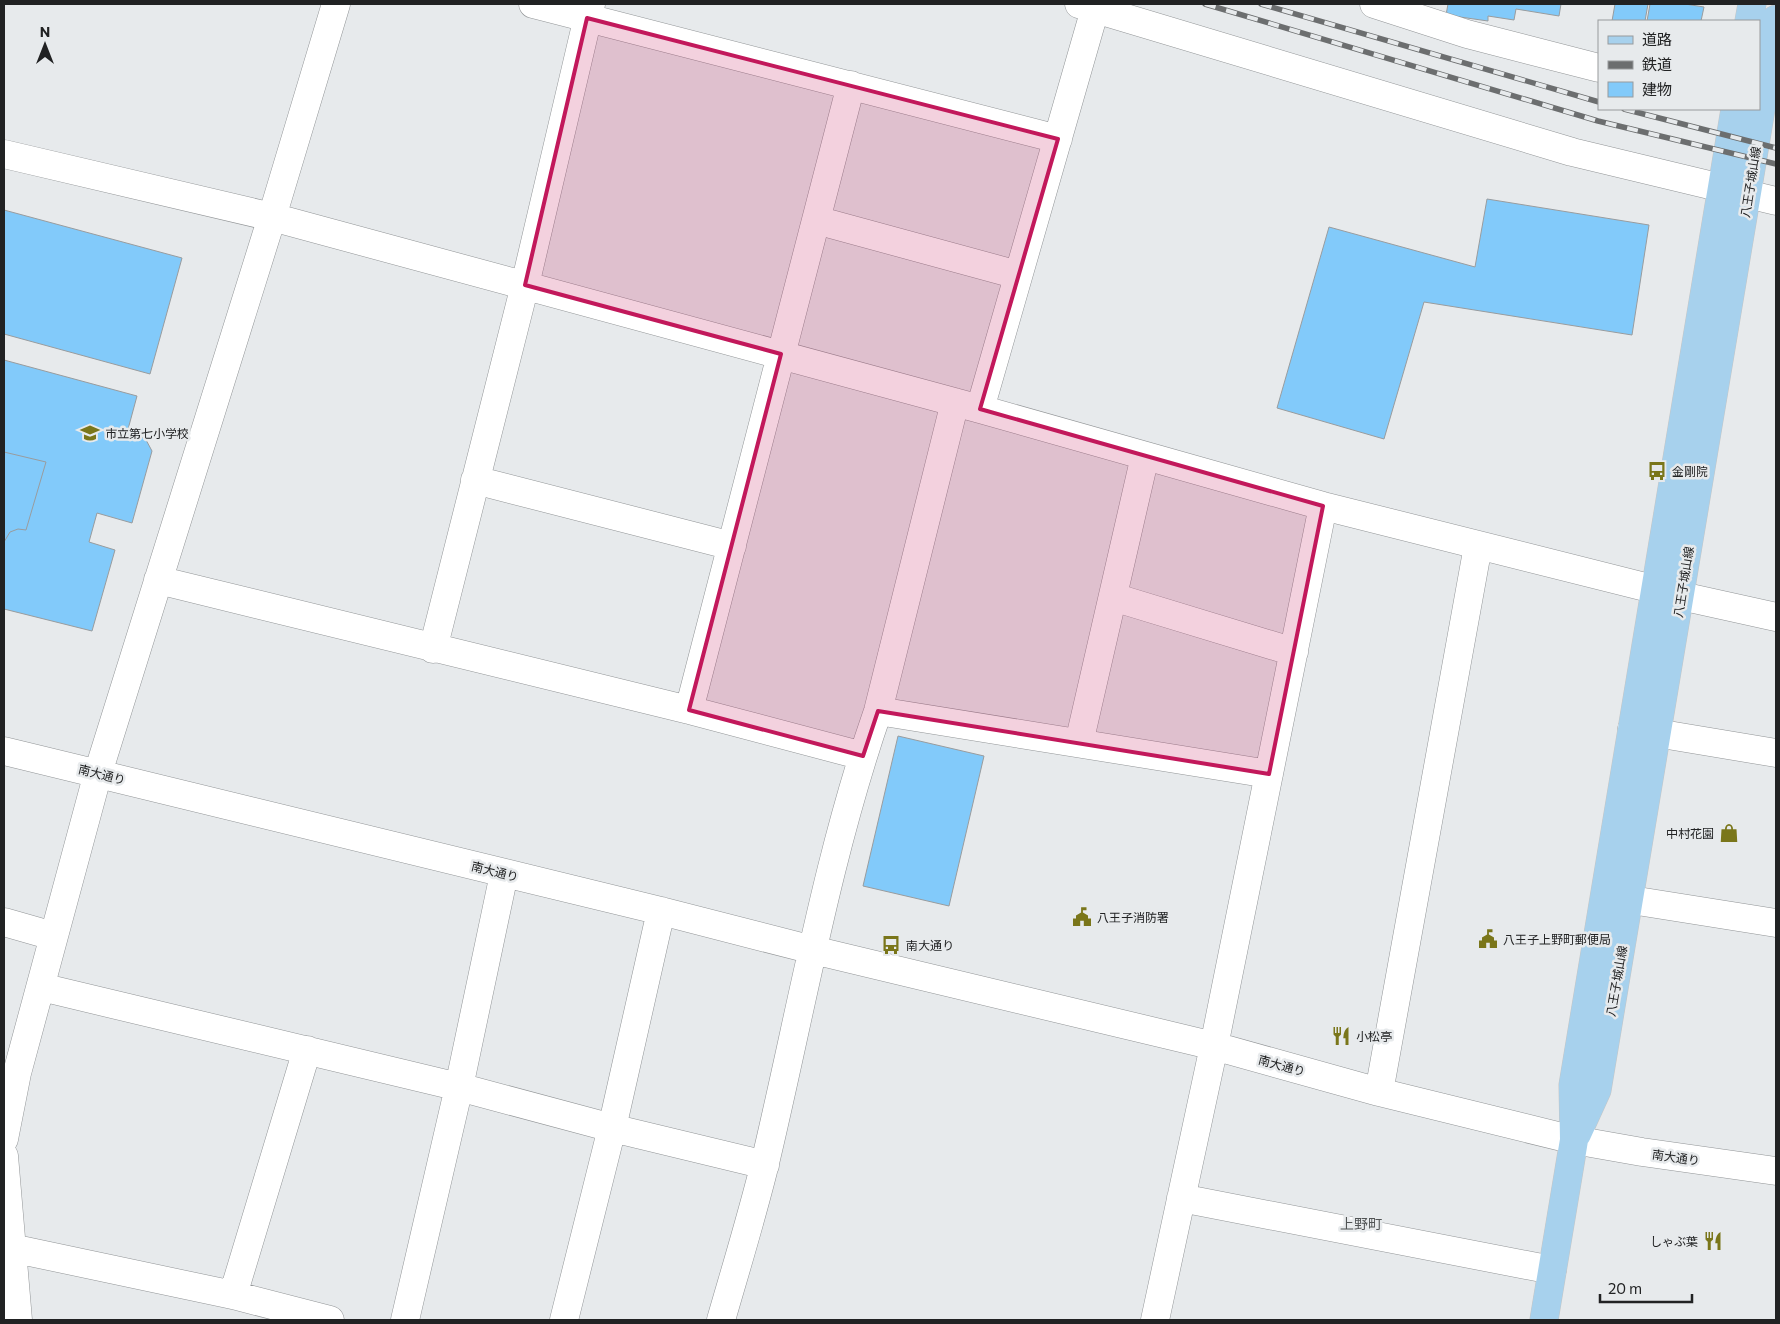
<svg xmlns="http://www.w3.org/2000/svg" width="1780" height="1324" font-family="Commissioner,'Noto Sans JP',sans-serif">
	<style>
		.building { fill: #82cafa; stroke: #999c9e }
		.lines { fill: none; stroke-linecap: round; stroke-linejoin: round }
		.minor-casing { stroke: #929597; stroke-width: 29 }
		.major-casing { stroke: #c5c6c6; stroke-width: 29 }
		.minor { stroke: #fff; stroke-width: 28 }
		.major { stroke: #a7d1ed; stroke-width: 28 }
		.rail-casing { stroke: #6c6e6f; stroke-width: 5.5 }
		.rail { stroke: #e7eaec; stroke-width: 4; stroke-dasharray: 11; stroke-linecap: butt }
		.marked { fill: #c2185b; fill-opacity: 0.2; stroke: #c2185b; stroke-width: 4; stroke-linejoin: round }
		.labels { text-anchor: middle; dominant-baseline: central; stroke-width: 5; stroke-linejoin: round; paint-order: stroke }
		.street-label { font-size: 12px; fill: #212223; stroke: #e7eaec }
		.poi-label { font-size: 12px; fill: #212223; stroke: #e7eaec; text-anchor: start }
		.neighbourhood-label { font-size: 14px; fill: #515455; stroke: #e7eaec }
	</style>
	<rect width="100%" height="100%" fill="#e7eaec"/>
	<!-- building -->
	<path class="building" d="M1448,4H1561L1559,16L1516,9L1514,20L1488,16V21L1446,15Z
		M1615,4H1648L1645,21H1612Z
		M1650,4H1685L1704,7L1701,21H1647Z
		M1487,199L1649,225L1632,335L1424,302L1384,439L1277,408L1329,227L1475,267Z
		M4,210L182,258L150,374L4,334Z
		M4,360L137,396L127,433L145,438L152,451L132,523L97,513L89,542L115,550L92,631L4,609Z
		M4,452L46,462L26,530L18,529L10,532L4,542Z
		M898,736L984,756L949,906L863,886Z"/>
	<g class="lines">
		<!-- minor casing -->
		<g class="minor-casing">
			<path id="minor" d="M533,4L1058,139
				M1079,4L1572,152L1776,201
				M1374,4L1467,34L1599,68
				M4,154L272,217L980,409L1323,506L1681,596L1776,617
				M816,220L1018,275
				M980,409L1095,9
				M475,480L732,546
				M158,580L689,710L863,756
				M1113,597L1294,652
				M433,649L525,285L591,4
				M689,710L851,85
				M878,711L1269,774
				M1632,729L1776,753
				M1079,743L1145,456
				M4,751L661,911L813,950L1214,1046L1379,1092L1574,1140L1642,1152L1776,1171
				M1606,896L1776,923
				M4,922L53,936
				M41,987L459,1087L612,1128L765,1165
				M1379,1092L1478,546
				M4,1139L17,1073L98,773L272,217L336,4
				M4,1156L18,1320
				M1181,1198L1552,1270
				M11,1248L233,1295L330,1320
				M233,1295L307,1050
				M405,1320L459,1087L504,874
				M564,1320L612,1128L661,911
				M721,1320C736,1268 752,1216 765,1163C801,1012 827,857 878,711L955,402
				M1155,1320L1214,1046L1323,506"/>
		</g>
		<!-- major casing -->
		<g class="major-casing">
			<path id="major" d="M1749,21L1752,4
				M1577,1134L1597,1090L1776,19
				M1544,1320L1574,1140L1573,1085L1735,109"/>
		</g>
		<!-- minor -->
		<use href="#minor" class="minor"/>
		<!-- major -->
		<use href="#major" class="major"/>
		<!-- rail casing -->
		<g class="rail-casing">
			<path id="rail" d="M1205,4L1598,121L1776,164
				M1261,4L1599,102
				M1624,109L1776,148"/>
		</g>
		<!-- rail -->
		<use href="#rail" class="rail"/>
	</g>
	<!-- marked area -->
	<path class="marked" d="M587,18L1058,139L980,409L1323,506L1269,774L878,711L863,756L689,710L781,354L525,285Z"/>
	<!-- icons -->
	<defs>
		<g id="school-bare" transform="scale(1.5)"><path d="M0-5L7-2L0 1L-7-2ZM-4 1L0 2.5L4 1V4Q0 6-4 4Z" fill="#7a761a" stroke="#e7eaec" stroke-width="2.5" paint-order="stroke"/></g>
		<g id="bus-bare" transform="scale(1.5)"><path d="M-5-6H5V4H4V6H2V4H-2V6H-4V4H-5ZM-3.5-4V0h7V-4ZM-3.5 1.2v1.5H-2V1.2ZM2 1.2v1.5H3.5V1.2Z" fill="#7a761a" stroke="#e7eaec" stroke-width="2.5" paint-order="stroke"/></g>
		<g id="shop-bare" transform="scale(1.5)"><path d="M-5-2.5h2.3a2.7 3.5 0 0 1 5.4 0H5L5.5 6h-11ZM-1.5-2.5h3a1.5 2.3 0 0 0-3 0Z" fill="#7a761a" stroke="#e7eaec" stroke-width="2.5" paint-order="stroke"/></g>
		<g id="civic-bare" transform="scale(1.5)"><path d="M-.6-6.5H3V-4.5H.6V-3L4-1V1h2V6H-6V1h2V-1L-.6-3ZM-1.2 2.5V6h2.4V2.5Z" fill="#7a761a" stroke="#e7eaec" stroke-width="2.5" paint-order="stroke"/></g>
		<g id="restaurant-bare" transform="scale(1.5)"><path d="M-5-6h1v4h1v-4h1v4h1v-4h1v5L-1.5 .5V6h-2V.5L-5-1ZM5-6V6H3V1.5H1.5Q1.5-4 5-6Z" fill="#7a761a" stroke="#e7eaec" stroke-width="2.5" paint-order="stroke"/></g>
	</defs>
	<g fill-rule="evenodd">
		<use href="#school-bare" x="90" y="433"/>
		<use href="#bus-bare" x="1657" y="471"/>
		<use href="#shop-bare" x="1729" y="833"/>
		<use href="#civic-bare" x="1082" y="917"/>
		<use href="#civic-bare" x="1488" y="939"/>
		<use href="#bus-bare" x="891" y="945"/>
		<use href="#restaurant-bare" x="1341" y="1036"/>
		<use href="#restaurant-bare" x="1713" y="1241"/>
	</g>
	<g class="labels">
		<!-- street labels -->
		<g class="street-label">
			<text transform="translate(1750 182) rotate(-81)">八王子城山線</text>
			<text transform="translate(1683 582) rotate(-81)">八王子城山線</text>
			<text transform="translate(102 774) rotate(14)">南大通り</text>
			<text transform="translate(495 871) rotate(14)">南大通り</text>
			<text transform="translate(1616 981) rotate(-80)">八王子城山線</text>
			<text transform="translate(1282 1065) rotate(15)">南大通り</text>
			<text transform="translate(1676 1157) rotate(8)">南大通り</text>
		</g>
		<!-- poi labels -->
		<g class="poi-label">
			<text x="105" y="433">市立第七小学校</text>
			<text x="1672" y="471">金剛院</text>
			<text x="1714" y="833" text-anchor="end">中村花園</text>
			<text x="1097" y="917">八王子消防署</text>
			<text x="1503" y="939">八王子上野町郵便局</text>
			<text x="906" y="945">南大通り</text>
			<text x="1356" y="1036">小松亭</text>
			<text x="1698" y="1241" text-anchor="end">しゃぶ葉</text>
		</g>
		<!-- neighbourhood labels -->
		<g class="neighbourhood-label">
			<text x="1361" y="1223">上野町</text>
		</g>
	</g>
	<!-- border -->
	<rect width="1780" height="1324" fill="none" stroke="#212223" stroke-width="10"/>
	<!-- legend -->
	<rect x="1598" y="20" width="162" height="90" fill="#e7eaec" stroke="#989a9c"/>
	<rect x="1608" y="36" width="25" height="8" fill="#a7d1ed" stroke="#989a9c"/>
	<text x="1642" y="45" font-size="15" fill="#212223">道路</text>
	<rect x="1608" y="61" width="25" height="8" fill="#6c6e6f" stroke="#989a9c"/>
	<text x="1642" y="70" font-size="15" fill="#212223">鉄道</text>
	<rect x="1608" y="82" width="25" height="15" fill="#82cafa" stroke="#989a9c"/>
	<text x="1642" y="95" font-size="15" fill="#212223">建物</text>
	<!-- north arrow -->
	<g transform="translate(45 45)" stroke="#e7eaec" stroke-width="4" paint-order="stroke">
	<path d="M0-4L9 19L0 12L-9 19Z" fill="#212223"/>
	<text y="-8" font-size="14" font-weight="bold" text-anchor="middle" fill="#212223">N</text>
	</g>
	<!-- scale -->
	<path d="M1600 1294v8h92v-8" fill="none" stroke="#212223" stroke-width="2.5"/>
	<text x="1608" y="1294" font-size="15" fill="#212223" stroke="#e7eaec" stroke-width="4" paint-order="stroke">20 m</text>
</svg>
